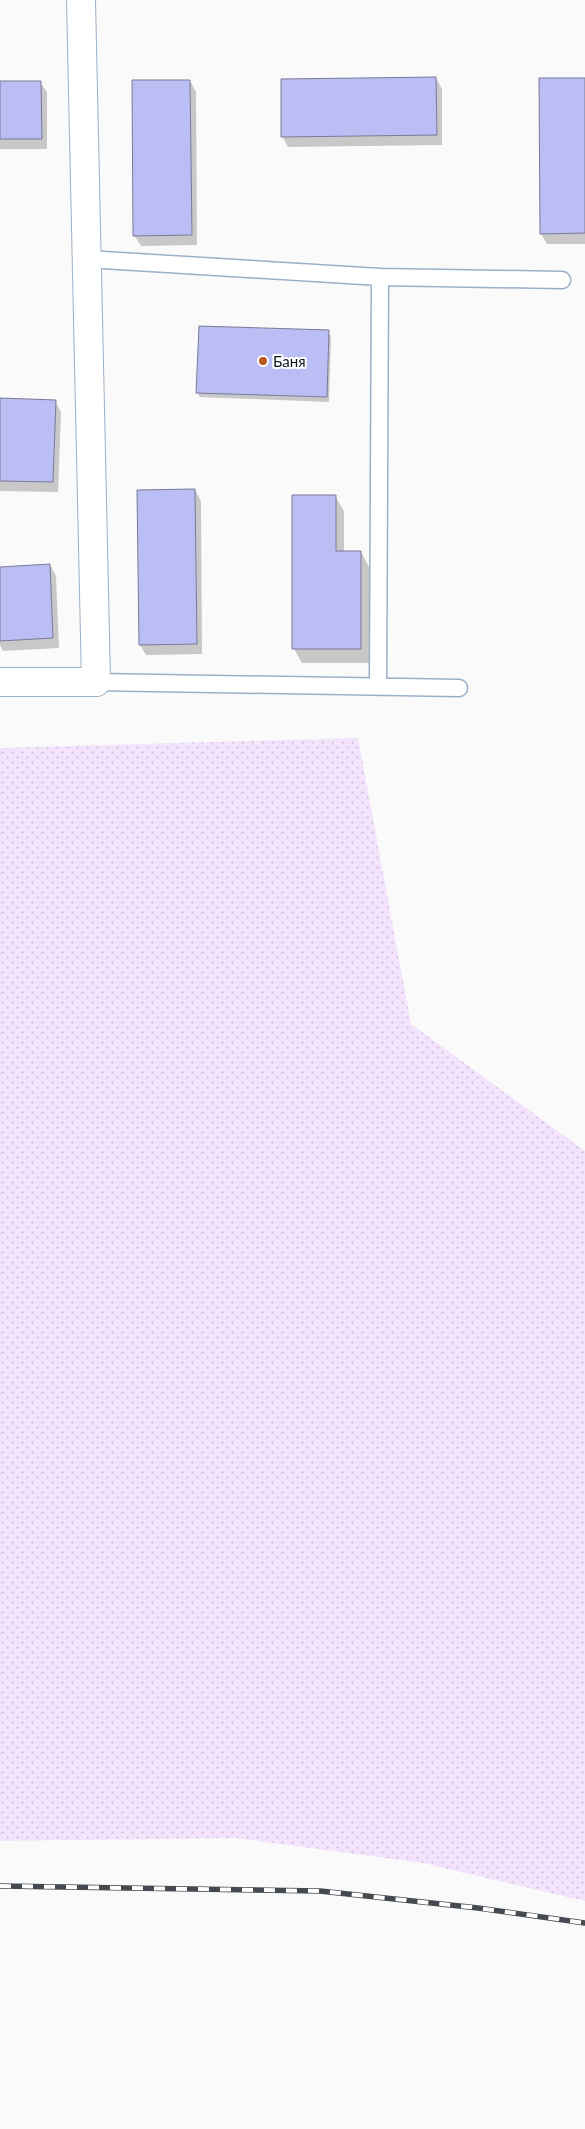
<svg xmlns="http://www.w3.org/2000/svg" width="585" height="2129" font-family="Lato,sans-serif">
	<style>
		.garden { fill: url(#garden-dots) }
		.shadow { fill: #0003 }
		.building { fill: #babef5; stroke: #797b96 }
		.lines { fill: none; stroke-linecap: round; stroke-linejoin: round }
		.service-casing { stroke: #9bb0c7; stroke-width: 19 }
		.minor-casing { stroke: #9bb0c7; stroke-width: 30 }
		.secondary-casing { stroke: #9bb0c7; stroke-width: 30 }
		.service { stroke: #fff; stroke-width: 16 }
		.minor { stroke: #fff; stroke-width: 28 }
		.secondary { stroke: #fff; stroke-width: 28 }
		.rail-casing { stroke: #444a50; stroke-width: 5.5 }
		.rail { stroke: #fff; stroke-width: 4; stroke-dasharray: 11; stroke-linecap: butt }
		.poi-dot { fill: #ba571f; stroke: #fff; stroke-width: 2 }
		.labels { text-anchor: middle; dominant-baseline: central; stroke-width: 4; stroke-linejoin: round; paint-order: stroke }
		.poi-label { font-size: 15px; fill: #0c141c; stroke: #fff; text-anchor: start }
	</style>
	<defs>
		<pattern id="garden-dots" width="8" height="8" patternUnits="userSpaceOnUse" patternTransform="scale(1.25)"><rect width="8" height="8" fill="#f3e3fd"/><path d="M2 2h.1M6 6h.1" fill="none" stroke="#cfc2d8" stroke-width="1.8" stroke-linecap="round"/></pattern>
	</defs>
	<rect width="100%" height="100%" fill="#fafafa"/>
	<!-- garden -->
	<path class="garden" d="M358,738L411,1024L585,1151V1901L423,1863L236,1838L0,1841V748Z"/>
	<!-- shadow -->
	<path class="shadow" d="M436,78L442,89V145L288,147L282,136Z
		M585,79V244H547L541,234Z
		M190,81L196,92L197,245L141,246L134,235Z
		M0,82H40L47,92V149H0Z
		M328,332L331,337L329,402L200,397L197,392Z
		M0,399L55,401L61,412L58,492L0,491Z
		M195,490L201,501L202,654L146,655L140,645Z
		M335,496L344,511V552H361L369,567V663H302L294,649Z
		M50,565L56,576L59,648L3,651L0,645V568Z"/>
	<!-- building -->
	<path class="building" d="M436,77L437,135L281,137V79Z
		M539,78H585V233L540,234Z
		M132,80H190L192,235L133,236Z
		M0,81H41L42,139H0Z
		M199,326L329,330L327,397L196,393Z
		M0,398L56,400L53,482L0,481Z
		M195,489L197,644L139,645L137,490Z
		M292,495H336V551H361V649H292Z
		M50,564L53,638L0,641V567Z"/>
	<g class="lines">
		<!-- service casing -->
		<g class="service-casing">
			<path id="service" d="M87,259L380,277L562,280
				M96,682L459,688
				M378,687L380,277"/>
		</g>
		<!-- minor casing -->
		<g class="minor-casing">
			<path id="minor" d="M81,0L96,682"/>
		</g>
		<!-- secondary casing -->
		<g class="secondary-casing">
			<path id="secondary" d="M0,682H96"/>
		</g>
		<!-- service -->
		<use href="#service" class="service"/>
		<!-- minor -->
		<use href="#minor" class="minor"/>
		<!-- secondary -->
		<use href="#secondary" class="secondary"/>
		<!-- rail casing -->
		<g class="rail-casing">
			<path id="rail" d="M0,1886L320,1891L478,1908L585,1923"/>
		</g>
		<!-- rail -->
		<use href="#rail" class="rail"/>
	</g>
	<!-- markers -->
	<circle class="poi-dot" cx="263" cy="361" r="5"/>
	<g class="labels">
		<!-- poi labels -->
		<g class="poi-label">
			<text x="273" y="361">Баня</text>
		</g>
	</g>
</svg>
